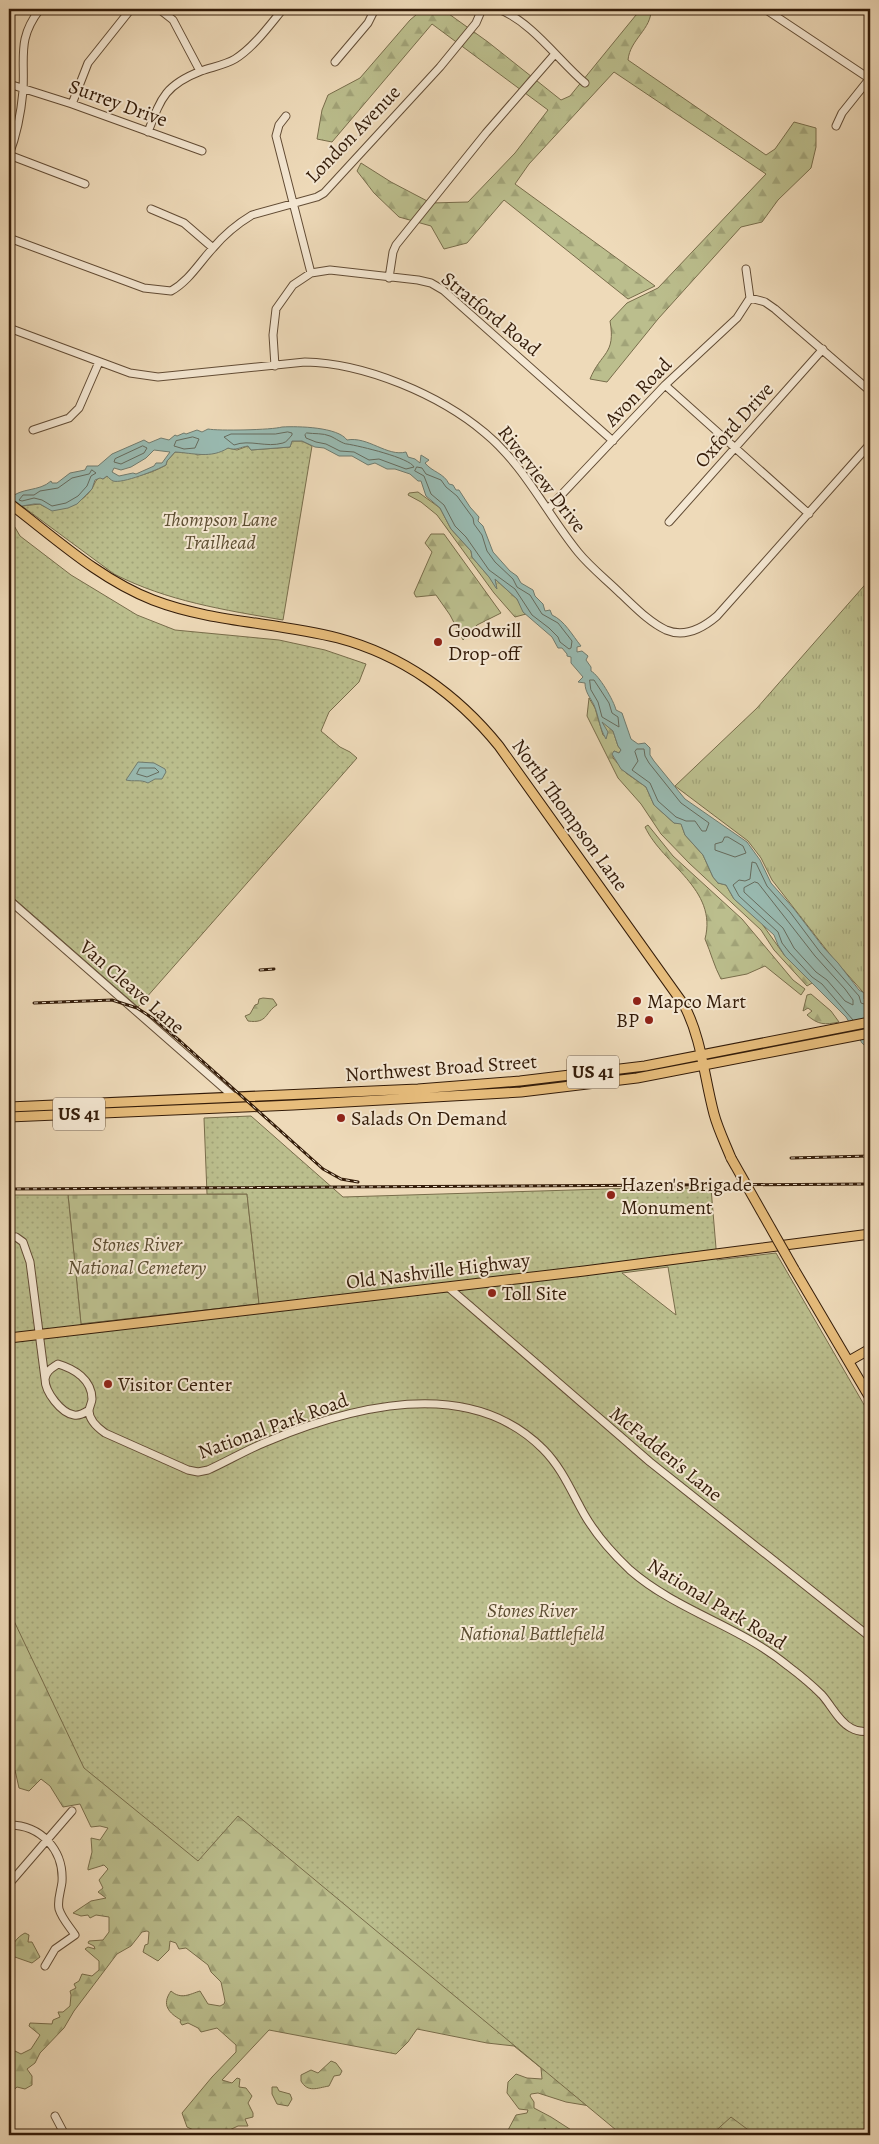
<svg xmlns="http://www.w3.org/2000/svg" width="879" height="2144" font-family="Alegreya,serif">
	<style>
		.grass { fill: url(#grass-tufts); stroke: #786d4b }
		.forest { fill: url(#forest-firs); stroke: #786d4b }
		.cemetery { fill: url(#cemetery-stones); stroke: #786d4b }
		.park { fill: url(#park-dots); stroke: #786d4b; fill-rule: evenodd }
		.water { fill: #99bab1; stroke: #717b6e; fill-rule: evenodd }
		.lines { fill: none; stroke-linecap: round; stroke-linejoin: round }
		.shore { stroke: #666b5d; stroke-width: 1 }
		.minor-casing { stroke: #624c35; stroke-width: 9 }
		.major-casing { stroke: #341c09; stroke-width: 11 }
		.minor { stroke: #f4e7d2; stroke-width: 7 }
		.major { stroke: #e7bd7c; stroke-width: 9 }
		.rail-casing { stroke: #341c09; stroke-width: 3 }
		.rail { stroke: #f4e7d2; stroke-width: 1; stroke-dasharray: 4; stroke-linecap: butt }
		.major-bridge-casing { stroke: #341c09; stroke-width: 11; stroke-linecap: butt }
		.major-bridge { stroke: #e7bd7c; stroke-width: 9 }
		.poi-dot { fill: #8f2418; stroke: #f4e7d2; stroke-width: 2 }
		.labels { text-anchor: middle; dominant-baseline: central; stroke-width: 4; stroke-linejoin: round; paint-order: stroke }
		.shield { fill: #f4e7d2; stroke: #6e5945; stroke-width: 1 }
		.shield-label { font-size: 19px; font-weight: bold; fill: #341c09 }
		.street-label { font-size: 20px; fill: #341c09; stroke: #f4e7d2 }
		.park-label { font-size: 20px; font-style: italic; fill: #5c4d31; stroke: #f4e7d2 }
		.poi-label { font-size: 20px; fill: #341c09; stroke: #f4e7d2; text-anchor: start }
	</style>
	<defs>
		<pattern id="grass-tufts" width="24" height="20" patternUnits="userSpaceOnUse" patternTransform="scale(1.25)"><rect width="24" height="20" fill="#bbbe8d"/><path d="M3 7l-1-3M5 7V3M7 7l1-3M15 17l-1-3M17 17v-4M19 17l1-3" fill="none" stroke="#a1a378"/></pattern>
		<pattern id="forest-firs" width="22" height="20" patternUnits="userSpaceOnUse" patternTransform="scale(1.25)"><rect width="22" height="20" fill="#bbbe8d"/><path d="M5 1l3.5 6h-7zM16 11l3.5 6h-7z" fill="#a1a378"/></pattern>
		<pattern id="cemetery-stones" width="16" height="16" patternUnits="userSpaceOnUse" patternTransform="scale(1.25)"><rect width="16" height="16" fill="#bbbe8d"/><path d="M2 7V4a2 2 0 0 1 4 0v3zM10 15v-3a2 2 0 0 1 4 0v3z" fill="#a1a378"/></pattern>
		<pattern id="park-dots" width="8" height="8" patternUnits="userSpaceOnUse" patternTransform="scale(1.25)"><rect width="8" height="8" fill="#bbbe8d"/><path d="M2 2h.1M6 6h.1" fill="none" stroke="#a1a378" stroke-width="1.8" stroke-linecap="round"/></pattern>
	</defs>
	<rect width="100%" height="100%" fill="#eedab9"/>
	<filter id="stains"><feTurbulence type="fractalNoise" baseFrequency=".004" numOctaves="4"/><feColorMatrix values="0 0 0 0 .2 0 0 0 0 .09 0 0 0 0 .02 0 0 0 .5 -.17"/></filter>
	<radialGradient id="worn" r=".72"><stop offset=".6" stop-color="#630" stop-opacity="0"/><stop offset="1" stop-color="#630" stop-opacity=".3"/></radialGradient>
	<!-- grass -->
	<path class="grass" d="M870,579V1000L832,957L772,880L761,858L748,841L675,786L757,708Z"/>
	<!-- forest -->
	<path class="forest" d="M423,9H447L449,14L488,42L561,100L570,96L636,15L645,9H651C652,29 630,39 628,60L766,155L775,149L794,122L816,128V147L811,168L778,200L762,222L741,227L658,319L607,382L590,379C601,352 616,355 610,321L627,303L658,288L766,174L614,72L529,164L515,184L655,286L628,299L504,200L467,243L444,249L431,226L399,217L374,193L357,171L361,163L391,182L431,203L468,202L515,153L548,110L432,24L332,142L317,139L322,110L328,95L360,78L410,20Z
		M418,492L440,508L451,529L471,551L472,557L496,585L495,579L517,599L526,614L515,617L494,593L437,515L421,502L408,495L409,493Z
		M431,534H444L501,613L477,625L463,640L450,615L436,595L416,597L414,593L432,552L425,543Z
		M589,698L595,708L603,735L605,736L602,721L613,731L618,746L621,750L619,753L614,751L613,758L626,773L646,787L654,805L674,823H681L685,835L703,855L713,877L718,883L726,885L734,899L760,921L785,956L812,983L807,986L774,950L761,930L689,863L661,834L641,804L618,778L587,716Z
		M648,825L673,856L742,919L793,980L805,989L801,995L765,966L747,974L721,979C714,966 711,953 705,939C718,889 663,865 645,827Z
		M811,994L831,1011L839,1022C825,1025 818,1025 807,1015L812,1011L808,1008L803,1011L807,995Z
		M263,998L273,999L277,1005C265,1012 268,1024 248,1021L245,1016L250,1014L255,1005L258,1004L259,999Z
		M9,1604L870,1851V2135H683L590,2106L566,2102L538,2093L531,2094L530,2096L534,2102V2108L551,2117L579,2135H552L545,2128L539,2133L507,2132L516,2115L527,2113L528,2110L519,2109L507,2093L508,2082L516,2074L527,2078L542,2079L541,2068L514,2046L487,2043L417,2029L408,2042L396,2054L269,2030L222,2080L232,2083L237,2078L240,2079L239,2087L246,2088L252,2096L248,2103L253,2113V2117L245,2119L248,2126H238L219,2135H204L187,2127L182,2113L212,2077L236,2052V2045L217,2028L201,2032L198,2028L188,2023L182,2025L180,2022L181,2020C169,2013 161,2005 171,1991C181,2000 190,1994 200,1991L208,2004L220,2006L224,2004L225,2001L221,1982L211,1972L208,1965L186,1948L179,1949L176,1943L170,1941L169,1950L158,1961L143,1952L145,1945L148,1944L149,1932L147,1931L142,1932L131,1946L117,1954L74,2011L64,2028L40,2053L35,2063L27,2069L32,2076V2085L25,2089L17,2087L9,2094V2066L13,2059V2053L15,2051L21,2054L31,2049L40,2035L29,2026L30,2023L52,2024L53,2020L60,2017L58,2012H63L70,2006L71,1995L70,1991L76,1988L74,1984L79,1981L82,1974L92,1976L99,1970V1961L85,1949L88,1947L95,1949L94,1946L88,1943L89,1941L103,1940L109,1932V1917L96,1915L90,1918L88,1915L81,1916L73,1913L91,1901L106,1898L98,1892L103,1888L99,1880L108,1869L104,1865L88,1870V1868L92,1852L91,1838L100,1840L108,1828L100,1826L91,1827L80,1804L63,1807L50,1786L41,1779L29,1791L19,1788L15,1770L9,1768Z
		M25,1933L29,1935L28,1942H32L40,1957L32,1963L12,1956C10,1945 17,1937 25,1933Z
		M331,2061L336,2063L342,2071L340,2075L334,2076L329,2086C317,2088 308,2093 301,2081V2075L311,2070L318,2073Z
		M272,2087H277L279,2091L290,2094L292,2099L288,2106L277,2104L272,2094Z"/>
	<!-- cemetery -->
	<path class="cemetery" d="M247,1194L259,1304L81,1324L68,1195Z"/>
	<!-- park -->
	<path class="park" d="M292,441H302L312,446L283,620C224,610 167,601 114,574L22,506L40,504C56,516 80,505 91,490C95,485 94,481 100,477L103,479L107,476C131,478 144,477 166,465L167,461L175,452L194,453L197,455L214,453L228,448L237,450L248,446L251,450L290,447Z
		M9,517L20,536L71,575L137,615L175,630L279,640L325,650L366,664L359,682L329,712L321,731L340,747L350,752L357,758L138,1007L9,894Z
		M251,1116L343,1197L638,1188H711L717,1260L776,1253L870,1415V2135H755L731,2117L711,2135H622L238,1816L198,1861L84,1768L14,1621L9,1623V1195H68L81,1324L259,1304L247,1194H207L204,1118ZM668,1267L676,1315L622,1273Z"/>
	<!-- water -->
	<path class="water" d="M282,427C298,426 338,427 347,440C368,436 387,457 406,452L408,457L415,459L420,463L421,455L429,460L425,463C432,472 444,473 449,484L453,485L456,490H459L470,507L479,517L478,521L483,526L493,552L510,571L517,576L521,583L533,590L535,596L543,604L545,611L550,610L552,615C565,621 572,635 581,646L577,647V652L582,651L588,656L586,660L591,667V671C599,675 614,701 616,710L622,713L631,739L638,744L645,743L650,748V755L654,761L685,799L747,842L760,860L771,883L794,909L824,948L838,963L859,990L864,993V999L870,1003V1051L862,1043L846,1017L785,956L778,945L774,935L734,899L726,885L718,883L713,877L703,855L685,835L681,824L674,823L654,805L646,787L621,769L612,754L614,751L619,753L621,750L618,746L613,731L602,722L608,732L606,739C599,727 599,717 594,705C590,697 585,692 585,683L578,682L583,677L571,663V657L567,656V654L562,648H558L552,637L523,612L517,599L495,579L497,589L496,588L489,577L472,557L471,551L451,529L440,508L426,496L421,481H418L410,474L395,469H387L375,463L368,465L352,456H339L324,448L315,447L302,441H292L290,447L251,450L248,446C240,447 236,451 228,448C211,459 193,453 175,452L167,461L166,465C157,470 122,484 113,481C111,480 109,478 107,476L103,479L100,478L95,480L92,489L77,504L68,508L52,511L40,504H34L22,506L9,514V499C21,487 39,492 51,481L52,483H57L70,473L85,470L87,466H98L112,454L144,440L149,443L161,438L169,440L175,435L177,436L184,433L186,434L197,430L202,432L208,429C218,431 272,430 282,427ZM154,450L170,452L162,463H156L154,466L136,474L133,473L119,476L112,472L114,468L121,470L131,467L146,458Z
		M138,762L154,763L165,769L166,772L162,779H155L148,783C140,779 134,782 126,780Z"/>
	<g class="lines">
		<!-- shore -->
		<path class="shore" d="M288,432L292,433V435C289,438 287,442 283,443C266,448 250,439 234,445L224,437L231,434H275Z
			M307,433C314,434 323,433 330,436C335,438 343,444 347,444C360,446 410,458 414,467L406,469L379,459L369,460L354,452L340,451L326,444L316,442L306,438L305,435Z
			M193,437L199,439L195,448L184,449L174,446L176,441Z
			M143,446L147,448L144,453L121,464L114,462L115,459Z
			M417,467L422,468L426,474L441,480L446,487L457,496L473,518L474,524L482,535L487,551L495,562L513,579L517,587L530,595L542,614L558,623L572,641L571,648L569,649L560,642L558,637L549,628L532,615L515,589L489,570L466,537L455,526L444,505L431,494L424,476L415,471Z
			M92,470L96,473L91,476L87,486L78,496L66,503L52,506L42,500L34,498L22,501L19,500L23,495H34L40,491L58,488L72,478L89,474Z
			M590,680H594L609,703L612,713L618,717L619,727L602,717L598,702L591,690Z
			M637,749H644L645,756L649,763L681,803L709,823L706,831H702L695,821H686L676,817L658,801L650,783L632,770L638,761L635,752Z
			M140,768H155L159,772L147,777L137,774Z
			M725,837H728L743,846L746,853L735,857L715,850V844L722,842Z
			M755,882L758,883L815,956L845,989L853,1000V1005L845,1001L827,980L816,972L794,948L783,928L744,892V888Z
			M853,1020L822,984L812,977L789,952L782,943L778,932L739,896L733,885L739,880L745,881L750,879L752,862L756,863L767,886L790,912L820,952L859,996L861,1003L870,1006"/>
		<!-- minor casing -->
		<g class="minor-casing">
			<path id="minor" d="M159,9L173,20L200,71
				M499,9C534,24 557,59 585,83
				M765,9L870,79
				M335,62L368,23L375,9
				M9,84L72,104L202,151
				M72,104L88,63L131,9
				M286,116L279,125L276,136L311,273
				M836,126L842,113L870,78
				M148,132C161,98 165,85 201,71C212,67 225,65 235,59C253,48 269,26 283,9
				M9,155C17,134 21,113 23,91C25,56 17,39 40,9
				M9,155L85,184
				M151,209L184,223L213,248
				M9,238L144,288L171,291C189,281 199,263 213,248C224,235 237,224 252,215L317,197L324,193L440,67L476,23L482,9
				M746,269L750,298
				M389,278L393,252L396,245L486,133L554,55
				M9,328L130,373L158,377L305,362C365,363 440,395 485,433C524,465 547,514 578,552C591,568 607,580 621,594C635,607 649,622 666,630C685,638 703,628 717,616L870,444
				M275,366L273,335L276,309L293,285L311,273L330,270L418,280L431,283L443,290L613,441
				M665,385L809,514
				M33,430L69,418L79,408L99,362
				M548,509L665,385L737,318L750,298L765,302L775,309L870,391
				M669,522L823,349
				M9,900L234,1097
				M16,1237L23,1242L30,1262L45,1379
				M448,1287L650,1462L870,1637
				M89,1410C84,1413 80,1416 74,1415C61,1413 45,1392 45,1379C46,1371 52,1368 58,1364C75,1369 92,1380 92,1399C92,1403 89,1407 89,1411C89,1420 98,1428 105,1433L188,1470L198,1472L208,1470C228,1461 246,1450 266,1442C352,1406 469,1375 543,1449C562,1468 571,1491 584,1514C596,1535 612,1553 630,1570C677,1611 740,1626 788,1666C800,1675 811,1684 822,1695C831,1705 839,1722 851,1728C856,1731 864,1732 870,1731
				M9,1825C41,1825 64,1850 62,1882C61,1891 57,1900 59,1909C62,1919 70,1927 75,1935L55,1949L45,1966
				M9,1884L72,1811
				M55,2116L65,2135"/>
		</g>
		<!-- major casing -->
		<g class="major-casing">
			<path id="major" d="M9,503C54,537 99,579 153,600C213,623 277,622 338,638C402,655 457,694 499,746L684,1005C702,1039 704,1077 714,1114C718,1129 725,1143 731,1158
				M9,1107L418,1089L520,1081L645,1066L870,1022
				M9,1117L293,1105L521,1092L637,1078L870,1033
				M794,1269L870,1398
				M9,1338L584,1271L870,1234
				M849,1361L870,1349"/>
		</g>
		<!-- minor -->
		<use href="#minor" class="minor"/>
		<!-- major -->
		<use href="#major" class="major"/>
		<!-- rail casing -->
		<g class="rail-casing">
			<path id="rail" d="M260,970L274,969
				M34,1003L112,1000L137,1008L154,1019L180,1041L323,1169L341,1179L358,1182
				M791,1158L870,1156
				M9,1189L870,1184"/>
		</g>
		<!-- rail -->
		<use href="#rail" class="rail"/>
		<!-- major-bridge casing -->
		<g class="major-bridge-casing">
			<path id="major-bridge" d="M731,1158L794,1269"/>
		</g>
		<!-- major-bridge -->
		<use href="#major-bridge" class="major-bridge"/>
	</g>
	<!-- markers -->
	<g class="poi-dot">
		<circle cx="438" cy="642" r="5"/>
		<circle cx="637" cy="1001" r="5"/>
		<circle cx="649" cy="1020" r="5"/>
		<circle cx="341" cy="1118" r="5"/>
		<circle cx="611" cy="1195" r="5"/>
		<circle cx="492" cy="1293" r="5"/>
		<circle cx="108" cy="1384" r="5"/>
	</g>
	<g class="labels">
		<!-- shield labels -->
		<g class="shield">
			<rect x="567" y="1055.5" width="52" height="33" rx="4"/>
			<rect x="53" y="1097.5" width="52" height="33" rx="4"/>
		</g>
		<g class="shield-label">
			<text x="593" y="1072">US 41</text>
			<text x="79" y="1114">US 41</text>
		</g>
		<!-- street labels -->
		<g class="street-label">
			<text transform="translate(118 103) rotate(20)">Surrey Drive</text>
			<text transform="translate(353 134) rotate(-46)">London Avenue</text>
			<text transform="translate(491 314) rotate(39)">Stratford Road</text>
			<text transform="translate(638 392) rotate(-46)">Avon Road</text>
			<text transform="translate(734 425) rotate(-48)">Oxford Drive</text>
			<text transform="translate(542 479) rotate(52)">Riverview Drive</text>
			<text transform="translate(570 815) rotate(54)">North Thompson Lane</text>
			<text transform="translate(132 987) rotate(41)">Van Cleave Lane</text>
			<text transform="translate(441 1068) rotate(-4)">Northwest Broad Street</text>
			<text transform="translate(438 1271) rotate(-7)">Old Nashville Highway</text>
			<text transform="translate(273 1426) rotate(-20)">National Park Road</text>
			<text transform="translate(666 1454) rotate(39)">McFadden's Lane</text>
			<text transform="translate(717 1604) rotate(31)">National Park Road</text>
		</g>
		<!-- park labels -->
		<g class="park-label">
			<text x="220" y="519">Thompson Lane<tspan x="220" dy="23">Trailhead</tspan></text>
			<text x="137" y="1244">Stones River<tspan x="137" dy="23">National Cemetery</tspan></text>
			<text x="532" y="1610">Stones River<tspan x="532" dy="23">National Battlefield</tspan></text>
		</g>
		<!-- poi labels -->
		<g class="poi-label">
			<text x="448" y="630">Goodwill<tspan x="448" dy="23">Drop-off</tspan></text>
			<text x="647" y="1001">Mapco Mart</text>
			<text x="639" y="1020" text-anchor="end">BP</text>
			<text x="351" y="1118">Salads On Demand</text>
			<text x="621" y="1184">Hazen's Brigade<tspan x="621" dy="23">Monument</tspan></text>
			<text x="502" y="1293">Toll Site</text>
			<text x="118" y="1384">Visitor Center</text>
		</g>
	</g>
	<!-- margin -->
	<rect width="879" height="2144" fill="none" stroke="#eedab9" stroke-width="30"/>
	<rect x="10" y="10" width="859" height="2124" fill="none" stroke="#341c09" stroke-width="2.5"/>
	<rect x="15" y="15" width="849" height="2114" fill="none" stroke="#341c09"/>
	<rect width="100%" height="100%" filter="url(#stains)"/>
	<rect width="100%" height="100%" fill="url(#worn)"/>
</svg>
